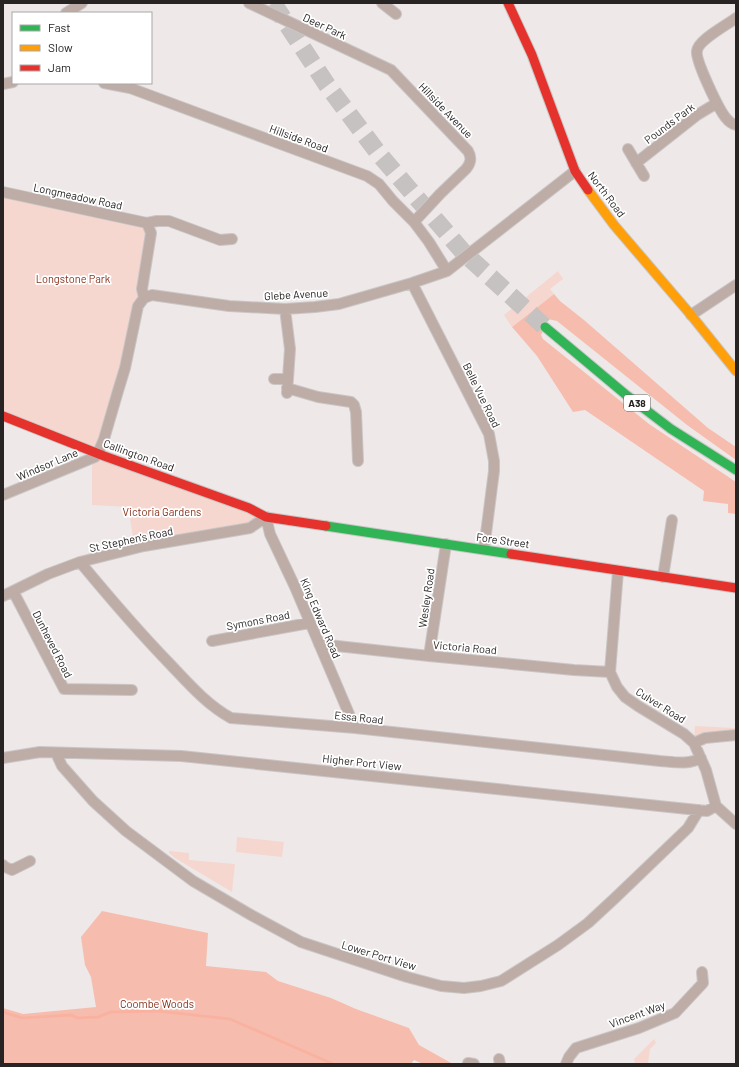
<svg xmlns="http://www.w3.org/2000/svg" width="739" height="1067" font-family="Barlow,sans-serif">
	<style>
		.green { fill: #f5d7cf }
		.forest { fill: #f6bdaf }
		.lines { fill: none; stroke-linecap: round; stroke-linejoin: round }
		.stream { stroke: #fab2a0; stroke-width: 3 }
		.highway-tunnel { stroke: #c6c2c1; stroke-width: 18; stroke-dasharray: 18 9; stroke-linecap: butt }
		.street-casing { stroke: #c9c6c5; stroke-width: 12 }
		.fast-casing { stroke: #c9c6c5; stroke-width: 11 }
		.slow-casing { stroke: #c9c6c5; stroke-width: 11 }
		.jam-casing { stroke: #c9c6c5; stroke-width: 11 }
		.street { stroke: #beaca7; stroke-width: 10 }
		.fast { stroke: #30b455; stroke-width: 9 }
		.slow { stroke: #ff9f0a; stroke-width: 9 }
		.jam { stroke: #e5322d; stroke-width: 9 }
		.labels { text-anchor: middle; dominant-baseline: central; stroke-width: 3.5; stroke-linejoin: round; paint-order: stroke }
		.shield { fill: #fff; stroke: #686665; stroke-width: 1 }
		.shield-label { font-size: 10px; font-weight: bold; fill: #272423 }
		.street-label { font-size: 11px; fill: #272423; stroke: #fff }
		.park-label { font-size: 11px; fill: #872f1a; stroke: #fff }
	</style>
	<rect width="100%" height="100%" fill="#eee9e8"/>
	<!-- green -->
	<path class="green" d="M3,192L147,223L142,289L98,453L3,416Z
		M558,271L563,279L550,289L554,294L512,327L504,315Z
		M102,455L266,517L250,528L135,549L128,507L92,505V465Z
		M695,726L735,728V735L694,743Z
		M237,837L284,842L282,857L236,852Z
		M169,851L189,853V860L235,864L232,892L175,858L169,853Z
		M654,1039L656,1043L650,1049L648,1064H635L634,1059Z"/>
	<!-- forest -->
	<path class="forest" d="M554,294L560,301L584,320L708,428L736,447V460L687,425L557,321L548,319L541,335L543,339L649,424L736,482V514L728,513V504L703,501L704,491L585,410L573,412L537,356L512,327Z
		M102,911L208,933L206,966L266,972L278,981L331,998L356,1009L409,1028L419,1045L453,1064H423L414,1060L411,1064H3V1008L23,1014L96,1007L91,977L85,965L81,937Z"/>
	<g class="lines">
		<!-- stream -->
		<path class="stream" d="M3,1012L22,1018L72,1015L77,1018L98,1017L111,1012L157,1011L230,1019L333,1064"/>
		<!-- highway-tunnel -->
		<path class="highway-tunnel" d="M273,3L327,85L379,154L464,253L545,327"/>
		<!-- street casing -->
		<g class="street-casing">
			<path id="street" d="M249,3L391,70L468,151C472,158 471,163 466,169L440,194L414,222
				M382,3L396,14
				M66,13L82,3
				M736,18C727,25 698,40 697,51C695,60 719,110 726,118C729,122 732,124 736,125
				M104,83L130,88L367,176L379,184L393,201L414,222L429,242L447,271
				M3,84L13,82
				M628,149L644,176
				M636,163L697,115L717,103
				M3,192L147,223L151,233L142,289L144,298
				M147,223L157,221H169L220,240L232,239
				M412,283L489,434L494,461V471L484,549
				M285,309L290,349L287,393
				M691,315L736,285
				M274,379H288
				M287,388L318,397L351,402L354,405L356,412L358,461
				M3,495L95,457L98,453L104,439L118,391L125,368L138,306L144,298L152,295L229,306L285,309L315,307L339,304L412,283L447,271L575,171
				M80,562C109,597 138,631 169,663C188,683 207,705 231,718L355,728L660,761C674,762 689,765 701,758
				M618,571L610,672L617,687L625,697L638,706L684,734L694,743L706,770L716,806L736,824
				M663,577L672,520
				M13,591L64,689L132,690
				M3,596L48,574L80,562L144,546L250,528L266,517L270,534L295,587L355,728
				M212,641L309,623
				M319,644L429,656L574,670L610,672
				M429,656L446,544
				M694,743L705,738L736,735
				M56,753L62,766L93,801L126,831L193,881L251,915L301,942L407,977L441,986L464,988L481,986L501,981L558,945L588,923L615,898L688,828L699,810
				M3,758L40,752L181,756L707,811L716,806
				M3,865L5,867L12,870L30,861
				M499,1059L500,1064
				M468,1063L474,1064
				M566,1064L569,1057L576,1048L639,1028L675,1013L703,983L702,972"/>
		</g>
		<!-- fast casing -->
		<g class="fast-casing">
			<path id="fast" d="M545,327L625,394L671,429L736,470
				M326,526L511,554"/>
		</g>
		<!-- slow casing -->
		<g class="slow-casing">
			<path id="slow" d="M588,190L614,225L691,315L736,371"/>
		</g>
		<!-- jam casing -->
		<g class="jam-casing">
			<path id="jam" d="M508,3L532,55L575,171L588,190
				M3,416L104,456L249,508L266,517L326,526
				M511,554L736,588"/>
		</g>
		<!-- street -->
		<use href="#street" class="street"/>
		<!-- fast -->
		<use href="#fast" class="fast"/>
		<!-- slow -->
		<use href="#slow" class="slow"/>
		<!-- jam -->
		<use href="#jam" class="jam"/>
	</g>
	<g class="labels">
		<!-- shield labels -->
		<rect class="shield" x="624" y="395" width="26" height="16" rx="3"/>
		<g class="shield-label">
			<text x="637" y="403">A38</text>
		</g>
		<!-- street labels -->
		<g class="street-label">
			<text transform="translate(325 26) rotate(25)">Deer Park</text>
			<text transform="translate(446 110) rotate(46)">Hillside Avenue</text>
			<text transform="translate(669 123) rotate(-37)">Pounds Park</text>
			<text transform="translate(299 138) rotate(20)">Hillside Road</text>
			<text transform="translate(607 194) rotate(53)">North Road</text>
			<text transform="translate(78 196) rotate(12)">Longmeadow Road</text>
			<text transform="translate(296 294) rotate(-3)">Glebe Avenue</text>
			<text transform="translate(482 395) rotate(64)">Belle Vue Road</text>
			<text transform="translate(139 455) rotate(20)">Callington Road</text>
			<text transform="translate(47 464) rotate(-23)">Windsor Lane</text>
			<text transform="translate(131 539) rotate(-12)">St Stephen's Road</text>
			<text transform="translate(503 540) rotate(8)">Fore Street</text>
			<text transform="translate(426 598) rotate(-82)">Wesley Road</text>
			<text transform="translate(321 618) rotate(67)">King Edward Road</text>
			<text transform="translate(258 620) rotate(-11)">Symons Road</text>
			<text transform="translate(53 644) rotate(63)">Dunheved Road</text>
			<text transform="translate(465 647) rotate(5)">Victoria Road</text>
			<text transform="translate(661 705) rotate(32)">Culver Road</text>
			<text transform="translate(359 717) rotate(6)">Essa Road</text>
			<text transform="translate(362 762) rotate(6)">Higher Port View</text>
			<text transform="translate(379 955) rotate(17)">Lower Port View</text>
			<text transform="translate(637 1014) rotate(-20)">Vincent Way</text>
		</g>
		<!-- park labels -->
		<g class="park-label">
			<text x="73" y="278">Longstone Park</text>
			<text x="162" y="511">Victoria Gardens</text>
			<text x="157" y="1003">Coombe Woods</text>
		</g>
	</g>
	<!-- border -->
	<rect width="739" height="1067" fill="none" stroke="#272423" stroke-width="8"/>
	<!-- legend -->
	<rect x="12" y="12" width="140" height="72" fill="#ffffff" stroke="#a9a7a7"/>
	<rect x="20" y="25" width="20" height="6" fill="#30b455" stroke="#a9a7a7"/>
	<text x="48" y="32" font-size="12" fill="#272423">Fast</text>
	<rect x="20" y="45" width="20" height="6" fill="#ff9f0a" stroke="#a9a7a7"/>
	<text x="48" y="52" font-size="12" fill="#272423">Slow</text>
	<rect x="20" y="65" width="20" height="6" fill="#e5322d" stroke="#a9a7a7"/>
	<text x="48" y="72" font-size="12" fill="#272423">Jam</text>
</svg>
